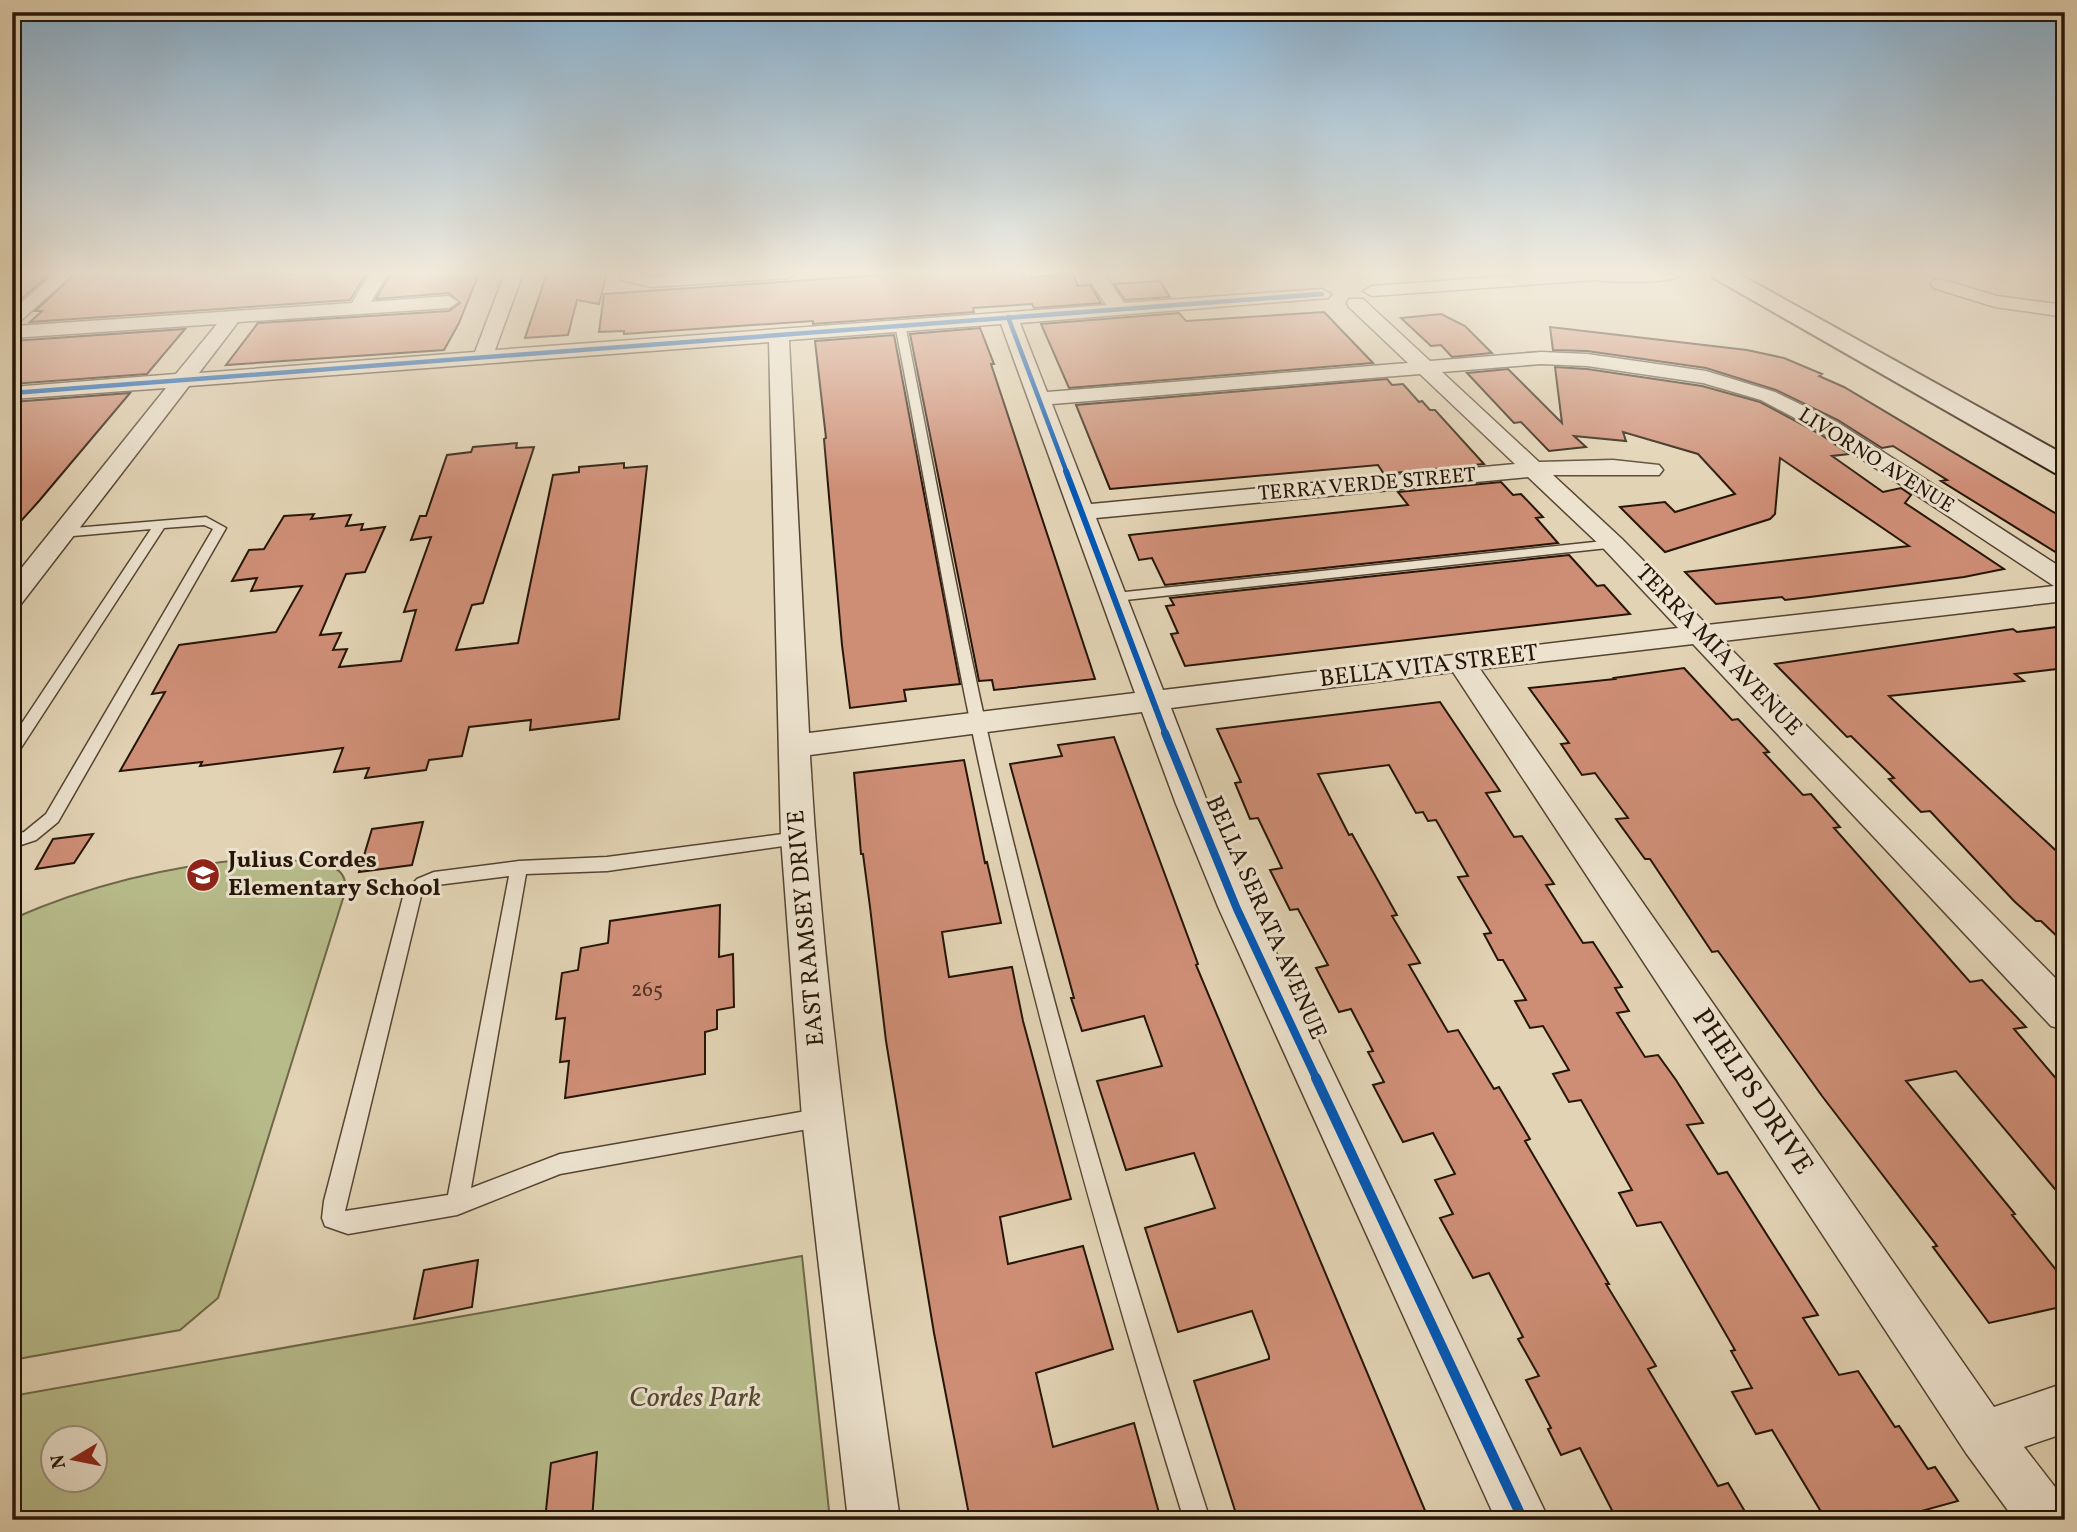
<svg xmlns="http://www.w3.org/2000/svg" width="2077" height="1532" font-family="Vollkorn,serif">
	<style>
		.green { fill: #b7bb8a; stroke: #6e6848; stroke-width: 2; fill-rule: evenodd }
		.building { fill: #ce8e76; stroke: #251507; stroke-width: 2 }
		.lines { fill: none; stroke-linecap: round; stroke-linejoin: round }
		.service-casing { stroke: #544432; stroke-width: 3 }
		.minor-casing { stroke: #544432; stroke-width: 3 }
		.secondary-casing { stroke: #251507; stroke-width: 4 }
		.service { fill: #ece2ce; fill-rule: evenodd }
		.minor { fill: #ece2ce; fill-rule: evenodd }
		.secondary { fill: #ece2ce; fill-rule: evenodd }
		.cycleway-far3-casing { stroke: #ece2ce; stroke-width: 7 }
		.cycleway-far2-casing { stroke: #ece2ce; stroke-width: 10 }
		.cycleway-far1-casing { stroke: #ece2ce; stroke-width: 12 }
		.cycleway-casing { stroke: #ece2ce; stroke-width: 15 }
		.cycleway-far3 { stroke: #0057b8; stroke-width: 4.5 }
		.cycleway-far2 { stroke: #0057b8; stroke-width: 6 }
		.cycleway-far1 { stroke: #0057b8; stroke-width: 8 }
		.cycleway { stroke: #0057b8; stroke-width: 10 }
		.labels { text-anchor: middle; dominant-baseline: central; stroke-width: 6; stroke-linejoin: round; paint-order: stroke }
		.far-street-label { font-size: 21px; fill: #251507; stroke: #ece2ce }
		.number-label { font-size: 21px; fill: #4f3323 }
		.street-label { font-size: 24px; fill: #251507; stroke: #ece2ce }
		.poi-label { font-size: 24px; font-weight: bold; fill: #251507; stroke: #ece2ce; text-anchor: start }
		.near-street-label { font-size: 28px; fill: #251507; stroke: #ece2ce }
		.near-park-label { font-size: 28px; font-style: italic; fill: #51472e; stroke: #ece2ce }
	</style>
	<rect width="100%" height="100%" fill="#e2d3b4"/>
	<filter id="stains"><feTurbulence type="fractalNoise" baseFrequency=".00286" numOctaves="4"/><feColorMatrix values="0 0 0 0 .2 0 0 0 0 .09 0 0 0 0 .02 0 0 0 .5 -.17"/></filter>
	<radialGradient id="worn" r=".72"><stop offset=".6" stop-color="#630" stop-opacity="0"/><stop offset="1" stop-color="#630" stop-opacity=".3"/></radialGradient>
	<!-- green -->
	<path class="green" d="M251,859C271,860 323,859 339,871C346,877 345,884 345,892L218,1298L180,1330L12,1360V919C89,885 167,866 251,859Z
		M802,1256L830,1520H12V1396ZM52,1438H94V1480H52Z"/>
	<!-- building -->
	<path class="building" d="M12,273H51L12,307Z
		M76,273H265L263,275L367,273L350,300L30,322L42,311H35Z
		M391,273H479L459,323L444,350L226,365L258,323L449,311L460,303L449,293L376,299Z
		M547,273H607L599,304L577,300L568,335L525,338Z
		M912,273H1030L1031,277L1073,274L1078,286L1090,285L1101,303L1034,308L1032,304L973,308L974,312L813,324V321L624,334V331L599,332L604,294Z
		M1160,281L1170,297L1125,300L1114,284Z
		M1324,312L1373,363L1069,388L1041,324L1179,313L1186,321Z
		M1441,314L1465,326L1492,353L1452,357L1441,345L1431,346L1401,318Z
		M1550,327L1747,350L1784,358L1822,374L1819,376L1844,387L2065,519V558L1941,481L1947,480L1893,446L1882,448L1838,420L1776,390L1706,368L1587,351L1553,350Z
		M980,328L994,364H991L1095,679L994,690L992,680L979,681L910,334Z
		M185,329L147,374L12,384V341Z
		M894,335L960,684L904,690L906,701L850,708L842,645L824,439L826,438L815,341Z
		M1555,367L1587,369L1702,386L1760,402L1820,434L1849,454L1832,456L1883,492L1901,488L1911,495L1905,503L2004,569L1964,577L1810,597L1785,600L1782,597L1716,604L1685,572L1909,546L1780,458L1775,514L1770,519L1665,552L1620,507L1665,502L1675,512L1735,494L1698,454L1623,432L1626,441L1574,436L1586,447L1549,451L1521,422L1514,423L1467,373L1508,369L1562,423Z
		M1387,379L1392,385L1403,384L1419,402L1422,401L1430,410H1435L1484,464L1384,474L1378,465L1110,489L1076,405Z
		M130,393L39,501L12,531V402Z
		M517,443L516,448L534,447L483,603L472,605L456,650L518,643L553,475L579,472V467L624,463V468L647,466L619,719L530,730L531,720L469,727L462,756L429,760L426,770L365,778L369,768L334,772L343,748L200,766L202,762L120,771L165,692L152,694L179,645L276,632L302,586L251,591L257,578L232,581L249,550L264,549L284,516L314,514L311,519L351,515L346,526L363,524L361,530L385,527L365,572L346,574L320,635L341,633L333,650L347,649L339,667L401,661L416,610L404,612L431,537L411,540L420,516H426L447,455L471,452L473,447Z
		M1501,482L1513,495L1521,494L1543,517L1536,518L1558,543L1165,585L1152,558L1139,560L1129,535L1408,505L1398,492Z
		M1569,555L1597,586L1604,585L1630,614L1185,666L1171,634L1178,633L1166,606L1174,605L1170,598Z
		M2065,626V668L2015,674L2024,681L1889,696L2065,859V944L2041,921H2036L2014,901L1930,811L1921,812L1889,779L1894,778L1851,736L1847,737L1775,664L2013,629L2017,632Z
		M1684,668L1732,720L1738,719L1769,752L1764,753L1803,795L1811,794L1840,827L1834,828L1970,982L1982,980L2026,1027L2014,1029L2065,1089V1201L1956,1071L1906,1081L2015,1214L2012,1215L2065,1281V1306L1989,1323L1933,1247L1937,1246L1822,1096L1718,951L1712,952L1650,859H1645L1616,819L1628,818L1595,773L1582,775L1561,744L1569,743L1529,688L1615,679L1614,678Z
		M1440,702L1500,791L1486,793L1514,837L1522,836L1554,884L1546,885L1583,943L1593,942L1622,987L1615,988L1629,1011L1617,1013L1645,1057L1658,1055L1676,1080L1703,1123L1687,1125L1718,1174L1727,1172L1818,1315L1803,1318L1839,1375L1858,1371L1895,1427L1899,1426L1928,1469L1935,1467L1958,1501L1889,1520H1826L1772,1430L1756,1434L1732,1392L1752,1388L1731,1351L1735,1350L1661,1222L1637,1226L1619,1193L1632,1190L1581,1100L1569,1102L1553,1074L1569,1070L1543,1026L1530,1028L1515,1001L1526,1000L1503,960H1498L1484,934L1491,933L1458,877L1468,876L1436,820L1428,821L1423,812L1416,813L1389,765L1318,774L1349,835L1352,834L1397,915L1392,916L1420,963L1409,965L1448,1032L1458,1030L1494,1089L1499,1087L1530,1139L1525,1141L1609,1284H1606L1656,1366L1648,1369L1718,1486L1728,1483L1750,1520H1617L1580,1448L1561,1455L1548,1429L1551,1428L1526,1380L1539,1376L1518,1339L1523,1337L1489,1273L1473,1278L1440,1218L1453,1214L1435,1180L1455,1174L1433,1133L1403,1142L1373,1085L1384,1082L1368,1052L1373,1051L1351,1009L1339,1012L1316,968L1328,965L1298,909L1290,910L1270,870L1282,868L1258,818L1250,819L1235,783L1241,782L1217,729Z
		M1114,737L1198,964L1196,965L1429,1520H1238L1194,1381L1269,1359V1356L1252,1311L1178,1332L1145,1228L1215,1208L1194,1153L1126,1170L1097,1081L1162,1066L1144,1016L1082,1031L1071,998H1074L1010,764L1062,756L1058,745Z
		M964,760L985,863L987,862L1001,923L942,932L949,977L1012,967L1023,1021L1071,1199L1000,1217L1008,1264L1083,1246L1113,1349L1036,1373L1053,1447L1134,1423L1161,1520H970L934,1333L886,1041L870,907L863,854H861L854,773Z
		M423,822L412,865L359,872L372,829Z
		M93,834L74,863L36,869L53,839Z
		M720,905L719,957L733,954L734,1007L717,1010V1029L705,1032V1074L565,1098L569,1061L560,1062L565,1018L556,1019L562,973L578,970L581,948L608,943L610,921Z
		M478,1260L472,1307L414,1319L424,1270Z
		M597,1452L592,1520H545L551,1463Z"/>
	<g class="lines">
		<!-- service casing -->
		<g class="service-casing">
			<path id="service" d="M900,321L905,324C937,484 966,645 1004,804C1062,1046 1134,1283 1210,1520H1184C1111,1283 1043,1045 988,804C952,645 926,484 895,324Z
				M206,517L226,528L58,822L36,840L12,848V835L24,832L46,814L213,529L204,525L164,528L17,754L12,755V738L151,529L62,537L56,533L62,529Z
				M1613,540L1617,541V547L1116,601L1109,597L1116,593Z
				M798,832L804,834L806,838L804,842L798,844L607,871L526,874L471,1188L560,1154L823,1108L830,1111L833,1118L830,1125L560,1174L457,1215L348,1234L325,1226L322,1218L324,1201L404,893L417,879L434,872L519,861L607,857ZM509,876L448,1195L345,1211L421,896L437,885Z"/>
		</g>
		<!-- minor casing -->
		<g class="minor-casing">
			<path id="minor" d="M55,273H74L15,326L352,303L370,273H388L371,302L449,296L458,302L449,308L238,322L199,373L475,352L505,273H523L495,350L1106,305L1085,273H1104L1124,303L1322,289L1331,294L1328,298L1020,323L1047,392L1408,363L1349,307L1347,303L1349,299H1363L1430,361L1541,352L1587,354L1706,371L1775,392L1837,422L2065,570V601L1723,641L2065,988V1030L2051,1026L1693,644L1480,669L1994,1407L2065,1383V1433L2024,1447L2065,1500V1520H2015L1966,1453L1453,672L1171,708L1208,804L1255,909L1549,1520H1496L1219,909L1176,804L1142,712L810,755C824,1011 864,1266 900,1520H848L802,1118L781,838L769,342L189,386L21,604L12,606V580L166,388L12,399V387L176,374L217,324L12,338V311ZM1001,324L1135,693L809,733L789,340ZM1541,364L1587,366L1703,383L1761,400L1821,432L2054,586L1707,625L1622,539L1553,475H1659L1663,470L1659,465L1613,460L1539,462L1442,372ZM1420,374L1515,464L1091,504L1052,404ZM1528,477L1604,549L1678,628L1163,690L1096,518Z
				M619,273H637L651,277L711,273H797L788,278L651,287L622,280Z
				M1552,273H1684C1673,285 1613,282 1595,280L1372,296L1363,291L1372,286Z
				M2052,273H2065V280Z
				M1940,279L1997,296L2065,305V317L1995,307L1934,288L1931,284L1934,280Z"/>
		</g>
		<!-- secondary casing -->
		<g class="secondary-casing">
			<path id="secondary" d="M1711,273H1737L2065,455V475L2055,473L1714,278Z"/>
		</g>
		<!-- service -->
		<use href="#service" class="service"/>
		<!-- minor -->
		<use href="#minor" class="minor"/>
		<!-- secondary -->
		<use href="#secondary" class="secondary"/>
		<!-- cycleway-far3 casing -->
		<g class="cycleway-far3-casing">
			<path id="cycleway-far3" d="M1008,317L1067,473
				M12,393L1322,294"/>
		</g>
		<!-- cycleway-far2 casing -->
		<g class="cycleway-far2-casing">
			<path id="cycleway-far2" d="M1066,471L1166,735"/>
		</g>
		<!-- cycleway-far1 casing -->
		<g class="cycleway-far1-casing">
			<path id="cycleway-far1" d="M1165,733L1237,909L1317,1080"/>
		</g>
		<!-- cycleway casing -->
		<g class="cycleway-casing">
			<path id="cycleway" d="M1316,1078L1523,1520"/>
		</g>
		<!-- cycleway-far3 -->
		<use href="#cycleway-far3" class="cycleway-far3"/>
		<!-- cycleway-far2 -->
		<use href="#cycleway-far2" class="cycleway-far2"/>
		<!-- cycleway-far1 -->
		<use href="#cycleway-far1" class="cycleway-far1"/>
		<!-- cycleway -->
		<use href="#cycleway" class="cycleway"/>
	</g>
	<!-- sky -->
	<linearGradient id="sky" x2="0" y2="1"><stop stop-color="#89b4d5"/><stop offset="0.56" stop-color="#f2ebdd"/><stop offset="1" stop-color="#f2ebdd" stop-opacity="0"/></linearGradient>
	<rect width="2077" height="487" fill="url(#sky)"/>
	<!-- icons -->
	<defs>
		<g id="school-disc" transform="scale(1.75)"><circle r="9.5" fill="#8f2418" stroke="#ece2ce"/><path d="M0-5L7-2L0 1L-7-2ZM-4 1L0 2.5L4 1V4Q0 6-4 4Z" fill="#fff"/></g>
	</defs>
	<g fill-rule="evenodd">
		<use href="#school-disc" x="203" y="875"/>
	</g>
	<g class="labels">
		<!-- far-street labels -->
		<g class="far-street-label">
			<text transform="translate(1876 461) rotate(32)">LIVORNO AVENUE</text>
			<text transform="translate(1367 485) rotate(-5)">TERRA VERDE STREET</text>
		</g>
		<!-- number labels -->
		<g class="number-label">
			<text x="647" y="990">265</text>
		</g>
		<!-- street labels -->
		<g class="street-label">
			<text transform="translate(1718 651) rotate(46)">TERRA MIA AVENUE</text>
			<text transform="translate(1429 667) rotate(-7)">BELLA VITA STREET</text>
			<text transform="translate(1265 918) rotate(66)">BELLA SERATA AVENUE</text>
			<text transform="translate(807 928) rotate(-95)">EAST RAMSEY DRIVE</text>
		</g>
		<!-- poi labels -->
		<g class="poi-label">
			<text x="228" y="861">Julius Cordes<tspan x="228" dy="28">Elementary School</tspan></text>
		</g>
		<!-- near-street labels -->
		<g class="near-street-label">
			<text transform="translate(1752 1092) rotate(56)">PHELPS DRIVE</text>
		</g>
		<!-- near-park labels -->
		<g class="near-park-label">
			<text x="695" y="1398">Cordes Park</text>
		</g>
	</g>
	<!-- margin -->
	<rect width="2077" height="1532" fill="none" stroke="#e2d3b4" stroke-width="42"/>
	<rect x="14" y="14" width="2049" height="1504" fill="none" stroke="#251507" stroke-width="3.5"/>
	<rect x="21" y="21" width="2035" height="1490" fill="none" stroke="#251507" stroke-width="2"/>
	<!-- north arrow -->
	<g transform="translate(74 1459) rotate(260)"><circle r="33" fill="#ece2ce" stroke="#9c907e" stroke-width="2"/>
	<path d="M0-5L12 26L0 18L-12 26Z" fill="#8f2418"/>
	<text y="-10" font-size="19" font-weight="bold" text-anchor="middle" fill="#251507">N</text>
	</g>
	<rect width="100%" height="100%" filter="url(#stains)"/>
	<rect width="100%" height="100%" fill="url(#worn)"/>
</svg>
